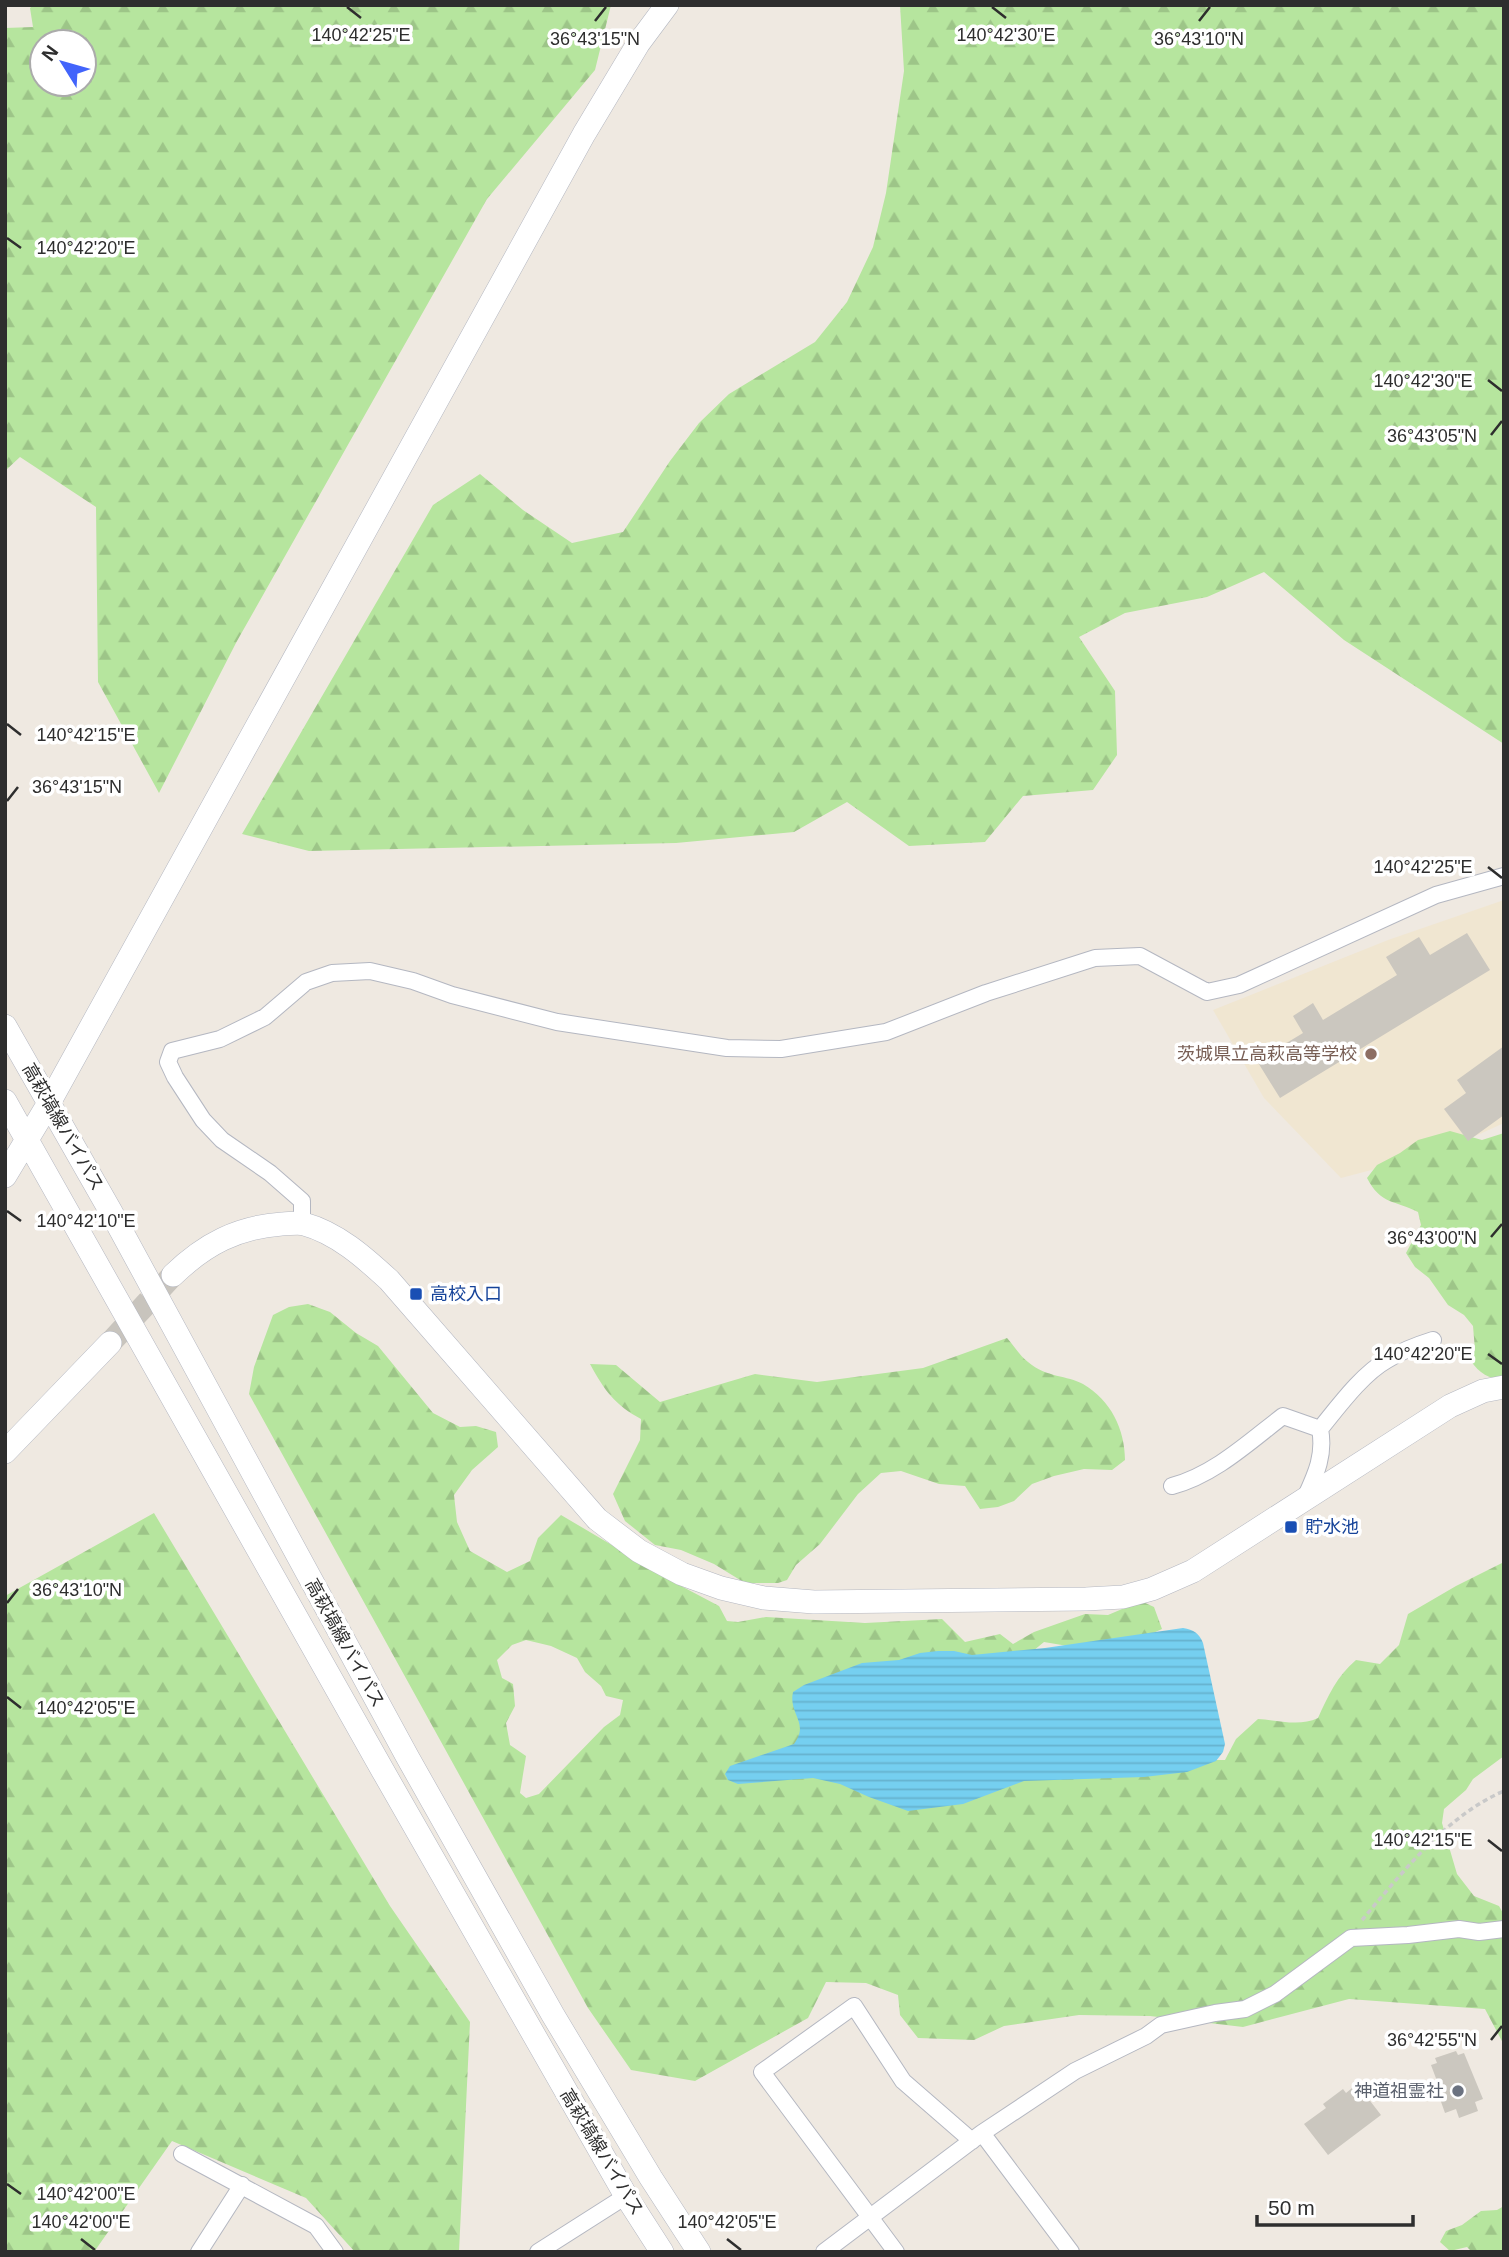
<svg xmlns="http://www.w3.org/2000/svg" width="1509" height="2257" font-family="Arial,'Noto Sans JP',sans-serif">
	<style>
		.education { fill: #f0e6d1 }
		.forest { fill: url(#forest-firs); fill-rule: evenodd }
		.water { fill: url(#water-rules) }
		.building { fill: #cbc7bf }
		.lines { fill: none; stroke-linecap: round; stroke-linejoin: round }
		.secondary-tunnel { stroke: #c8c4bd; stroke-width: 23; stroke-dasharray: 23 11; stroke-linecap: butt }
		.street-casing { stroke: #b4b7c1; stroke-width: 18 }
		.secondary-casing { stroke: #b4b7c1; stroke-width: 24 }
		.path { stroke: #c9c9c9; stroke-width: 3.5; stroke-dasharray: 5 3.5; stroke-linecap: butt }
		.street { stroke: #fff; stroke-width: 16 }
		.secondary { stroke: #fff; stroke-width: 23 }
		.ticks { fill: none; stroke: #2e2e2e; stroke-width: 2.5 }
		.education-dot { fill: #8d6e63; stroke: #fff; stroke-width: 2.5 }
		.transit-dot { fill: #1a4fb4; stroke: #fff; stroke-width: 2.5 }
		.worship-dot { fill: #6b7280; stroke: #fff; stroke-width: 2.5 }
		.labels { text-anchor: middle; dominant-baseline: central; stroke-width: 7; stroke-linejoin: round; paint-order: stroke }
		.education-label { font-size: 18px; fill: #785e54; stroke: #fff; text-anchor: end }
		.street-label { font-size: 18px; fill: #2e2e2e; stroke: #fff }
		.transit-label { font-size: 18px; fill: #164399; stroke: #fff; text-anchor: start }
		.worship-label { font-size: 18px; fill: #5b616d; stroke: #fff; text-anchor: end }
		.ticks-label { font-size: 18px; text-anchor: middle; fill: #2e2e2e; stroke: #fff; stroke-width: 7; stroke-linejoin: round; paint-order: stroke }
	</style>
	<defs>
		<pattern id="forest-firs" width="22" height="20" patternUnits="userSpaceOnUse" patternTransform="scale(1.75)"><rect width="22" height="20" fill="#b6e59e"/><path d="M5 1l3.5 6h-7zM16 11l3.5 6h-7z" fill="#9dc588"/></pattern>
		<pattern id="water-rules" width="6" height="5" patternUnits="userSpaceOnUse" patternTransform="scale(1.75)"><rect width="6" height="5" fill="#75cff0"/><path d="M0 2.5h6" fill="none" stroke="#66b2ce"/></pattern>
	</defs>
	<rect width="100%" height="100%" fill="#efe9e1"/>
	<!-- education -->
	<path class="education" d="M1504,900V1123L1440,1152L1341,1178L1264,1098L1213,1010L1388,940Z"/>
	<!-- forest -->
	<path class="forest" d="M33,5H611L595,70L487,199L237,641L159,793L98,682L96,507L20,457L5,471V28L33,27L30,8ZM42,42H84V84H42Z
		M900,5H1504V744L1344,640L1264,572L1207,597L1125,613L1079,637L1115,691L1117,755L1093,790L1023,796L985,842L909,846L847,802L794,832L676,843L309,851L242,834L433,505L480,474L523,510L572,543L623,532L670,461L699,423L729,394L815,342L847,302L873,247L886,193L904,71Z
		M1450,1131L1482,1140L1504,1133V1380C1489,1379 1479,1373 1471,1361L1475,1350L1473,1326L1464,1315L1448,1305L1429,1278L1415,1267L1406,1253L1421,1225L1418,1212C1395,1200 1381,1205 1367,1178L1377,1165L1400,1153L1418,1140Z
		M308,1304L330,1312L356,1333L378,1346L433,1413L460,1427L476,1426L496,1432L498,1447L472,1470L454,1495L457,1522L470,1551L507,1572L530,1561L538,1538L561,1515L683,1587L719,1606L727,1621L738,1622L766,1617L865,1623L942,1619L965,1642L1000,1634L1013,1644L1034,1632L1085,1614L1108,1615L1141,1601L1154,1607L1162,1629L1109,1653L1044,1642L1033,1651L1211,1760H1225L1236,1739L1258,1719C1278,1720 1299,1727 1318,1718C1328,1696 1337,1676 1356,1660L1380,1664L1399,1645L1408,1614L1456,1586L1504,1562V1756L1473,1779L1466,1790L1444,1809L1442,1823L1457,1874L1474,1896L1499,1906L1504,1915V2045L1485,2009L1349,1999L1243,2027L1150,2016L1079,2015L1004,2026L974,2040L918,2038L900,2015L898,1995L866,1983L826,1982L808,2018L695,2081L631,2070L588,2008L249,1394L254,1367L273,1315L289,1307ZM526,1640L551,1646L577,1658L585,1672L601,1686L606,1696L623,1700L620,1715L604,1727L539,1794L526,1798L520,1793L526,1756L510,1745L506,1723L515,1706L513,1684L502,1678L497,1660L512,1645Z
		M1007,1338C1014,1346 1020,1356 1028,1362C1047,1378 1067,1375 1083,1384C1111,1400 1125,1430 1125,1460L1112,1470L1084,1469L1054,1476L1032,1484L1014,1501L998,1507L980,1509L965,1486L939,1484L901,1471L881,1473L858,1494L820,1544L796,1565L787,1580L778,1583H745L714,1564L681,1550L655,1545L625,1521L613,1494L640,1440L641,1419C615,1405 604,1390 590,1364L616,1365L660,1402L755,1374L817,1382L923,1368Z
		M154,1513L390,1906L470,2022L459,2252H355L306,2198L172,2141L94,2252H5V1596Z
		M1504,2206V2252H1472L1467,2247L1450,2251L1440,2242L1446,2231L1462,2225L1481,2211L1497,2210Z"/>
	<!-- water -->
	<path class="water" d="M1183,1628C1194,1630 1199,1633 1203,1643L1225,1744L1223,1752L1216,1761L1187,1772L1144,1777L1024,1781L963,1804L908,1811L869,1797L840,1784L813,1778L738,1784L728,1780L725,1774L730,1766L794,1744C810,1723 788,1714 793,1692L804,1685L862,1663L899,1660L920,1653L938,1651H954L972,1655L1045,1648Z"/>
	<!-- building -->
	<path class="building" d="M1467,933L1490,970L1280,1098L1257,1061L1303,1033L1293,1016L1313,1003L1323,1020L1397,975L1386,957L1419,937L1430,955Z
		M1504,1046V1115L1468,1141L1444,1109L1466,1093L1457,1080Z
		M1456,2051L1458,2055L1464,2053L1483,2099L1475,2102L1478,2111L1459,2118L1456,2109L1445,2113L1434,2082L1437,2081L1431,2065L1437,2063L1435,2058Z
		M1357,2084L1381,2115L1328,2155L1304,2124L1326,2108L1323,2104L1343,2089L1346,2093Z"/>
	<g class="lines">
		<!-- secondary-tunnel -->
		<path class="secondary-tunnel" d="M110,1343L173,1275"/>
		<!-- street casing -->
		<g class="street-casing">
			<path id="street" d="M302,1223V1201L270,1173L222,1140L203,1120L175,1077L168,1062L172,1051L220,1039L265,1017L306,982L332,973L370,971L413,981L452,995L557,1022L727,1048L781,1049L886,1032L986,993L1095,958L1140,956L1207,992L1239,985L1436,895L1504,876
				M1172,1486C1214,1475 1249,1442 1283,1416L1320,1429C1338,1407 1362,1374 1387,1360C1401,1351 1417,1345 1433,1340
				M1305,1498C1316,1474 1325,1455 1320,1429
				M982,2133L1071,2252
				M182,2154L316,2226L335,2252
				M199,2252L242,2185
				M538,2252L626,2196
				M824,2252L982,2133L1075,2071L1146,2036L1161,2025L1215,2013L1245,2009L1275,1994L1351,1938L1408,1935L1459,1929L1479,1932L1504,1929
				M896,2252L762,2072L854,2006L903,2081L972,2141"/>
		</g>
		<!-- secondary casing -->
		<g class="secondary-casing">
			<path id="secondary" d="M5,1026L111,1212L408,1758L553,2015L651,2178L699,2252
				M5,1101L383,1771L626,2196L662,2252
				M5,1176L49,1103L584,134L638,44L667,5
				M173,1275C205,1244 238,1227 282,1224C289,1224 298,1222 304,1224C337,1233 364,1257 389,1280L597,1519L639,1551L682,1574L721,1588L764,1598L814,1602L1086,1599L1123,1597L1152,1589L1193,1571L1450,1406L1483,1391L1504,1387
				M5,1452L110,1343"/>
		</g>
		<!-- path -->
		<path class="path" d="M1362,1920C1401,1874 1447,1815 1504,1791"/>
		<!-- street -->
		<use href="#street" class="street"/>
		<!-- secondary -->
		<use href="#secondary" class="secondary"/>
	</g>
	<!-- ticks -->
	<path class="ticks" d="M347,7L361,18M992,7L1006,18M595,21L606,7M1199,21L1210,7M7,238L21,248M1488,380L1502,391M1491,435L1502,421M7,724L21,735M7,801L18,787M1488,867L1502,878M7,1211L21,1221M1491,1237L1502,1224M1488,1354L1502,1364M7,1603L18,1589M7,1697L21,1708M1488,1840L1502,1851M1491,2040L1502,2026M7,2184L21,2194M81,2239L95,2250M727,2239L741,2250"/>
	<!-- markers -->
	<circle class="education-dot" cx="1371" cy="1054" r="7"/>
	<g class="transit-dot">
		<rect x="409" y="1287" width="14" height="14" rx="3.5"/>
		<rect x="1284" y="1520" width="14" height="14" rx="3.5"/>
	</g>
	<circle class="worship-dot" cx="1458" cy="2091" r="7"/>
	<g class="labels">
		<!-- education labels -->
		<g class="education-label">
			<text x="1357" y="1054">茨城県立高萩高等学校</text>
		</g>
		<!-- street labels -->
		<g class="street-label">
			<text transform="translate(63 1127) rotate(60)">高萩塙線バイパス</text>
			<text transform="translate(345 1643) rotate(61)">高萩塙線バイパス</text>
			<text transform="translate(602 2152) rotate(59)">高萩塙線バイパス</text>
		</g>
		<!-- transit labels -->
		<g class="transit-label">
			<text x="430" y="1294">高校入口</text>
			<text x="1305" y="1527">貯水池</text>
		</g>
		<!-- worship labels -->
		<g class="worship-label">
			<text x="1444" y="2091">神道祖霊社</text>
		</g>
	</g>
	<g class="ticks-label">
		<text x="361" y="41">140°42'25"E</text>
		<text x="1006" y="41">140°42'30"E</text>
		<text x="595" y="45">36°43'15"N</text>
		<text x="1199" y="45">36°43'10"N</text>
		<text x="86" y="254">140°42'20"E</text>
		<text x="1423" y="387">140°42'30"E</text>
		<text x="1432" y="442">36°43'05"N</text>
		<text x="86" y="741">140°42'15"E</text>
		<text x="77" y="793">36°43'15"N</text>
		<text x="1423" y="873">140°42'25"E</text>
		<text x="86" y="1227">140°42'10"E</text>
		<text x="1432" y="1244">36°43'00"N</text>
		<text x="1423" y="1360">140°42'20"E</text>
		<text x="77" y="1596">36°43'10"N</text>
		<text x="86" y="1714">140°42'05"E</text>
		<text x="1423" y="1846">140°42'15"E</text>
		<text x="1432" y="2046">36°42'55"N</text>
		<text x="86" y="2200">140°42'00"E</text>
		<text x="81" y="2228">140°42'00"E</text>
		<text x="727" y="2228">140°42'05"E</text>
	</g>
	<!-- border -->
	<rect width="1509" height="2257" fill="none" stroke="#2e2e2e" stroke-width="14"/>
	<!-- north arrow -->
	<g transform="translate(63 63) rotate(307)"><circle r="33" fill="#ffffff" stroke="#ababab" stroke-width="2"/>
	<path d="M0-5L12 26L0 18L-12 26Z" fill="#4264fb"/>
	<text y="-10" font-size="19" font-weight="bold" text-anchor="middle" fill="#2e2e2e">N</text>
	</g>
	<!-- scale -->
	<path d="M1257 2215v10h156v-10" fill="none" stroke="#2e2e2e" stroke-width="3.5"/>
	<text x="1268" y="2215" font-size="21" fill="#2e2e2e" stroke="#ffffff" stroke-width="5" paint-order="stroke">50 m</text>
</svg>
